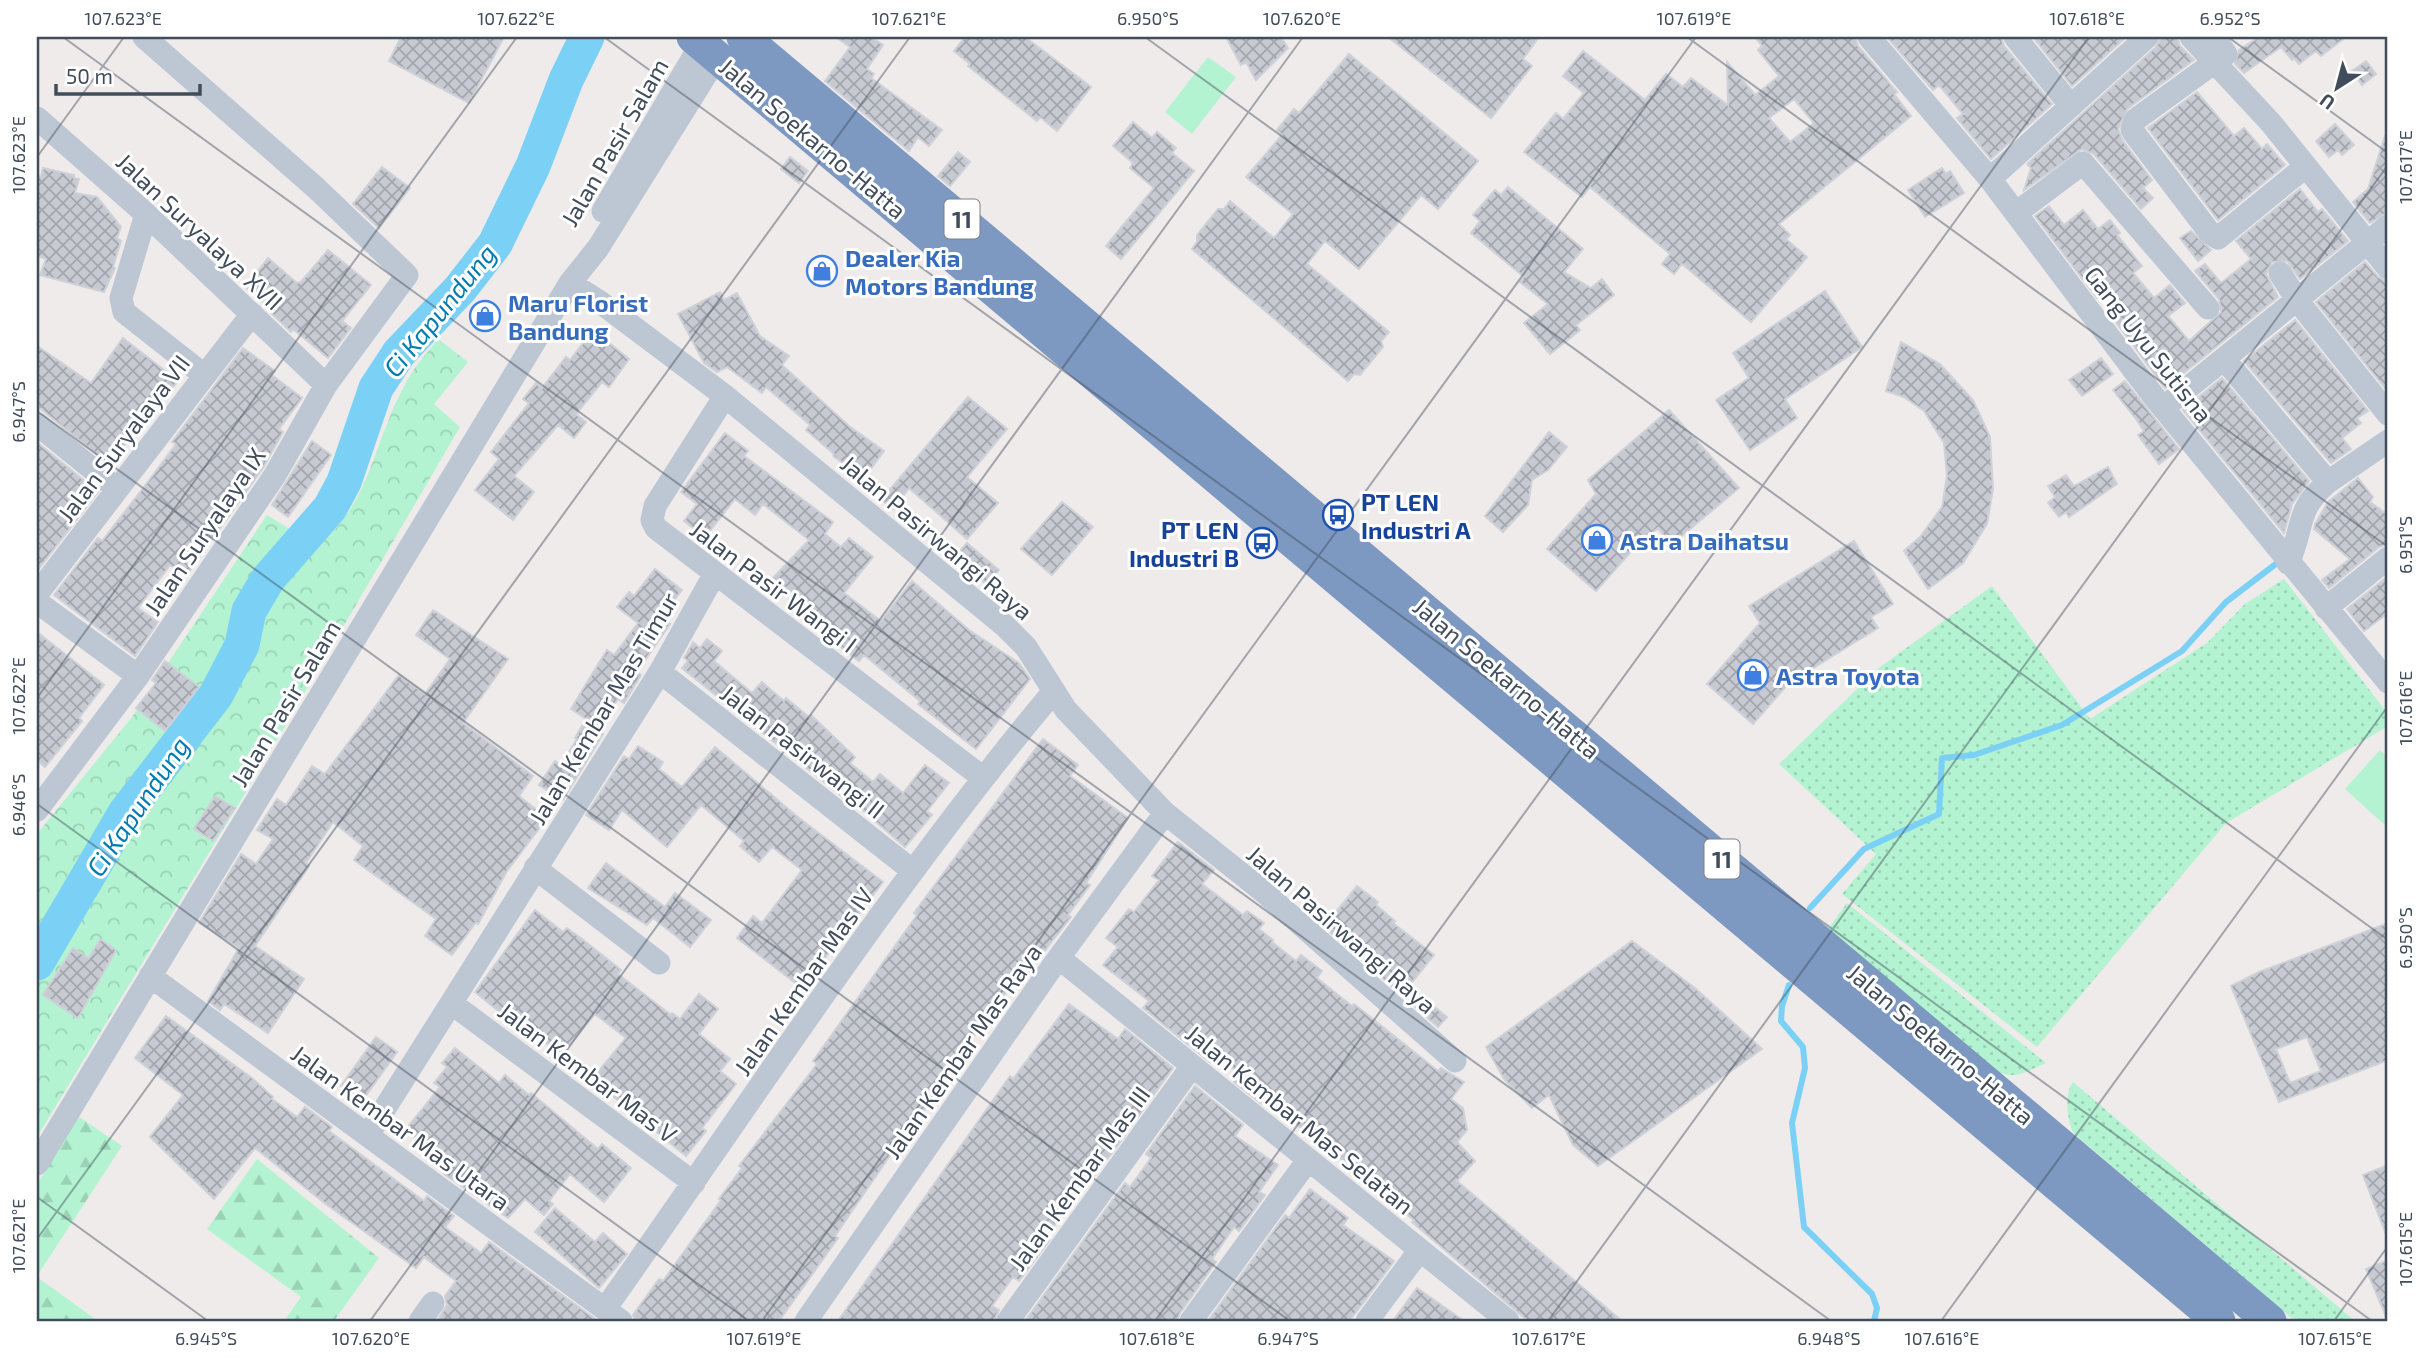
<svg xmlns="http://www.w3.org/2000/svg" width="2425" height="1358" font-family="'Exo 2',sans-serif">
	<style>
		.grass { fill: url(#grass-dots) }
		.forest { fill: url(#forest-firs) }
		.park { fill: url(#park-crowns) }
		.pitch { fill: #b3f3d1 }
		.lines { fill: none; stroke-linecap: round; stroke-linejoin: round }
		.stream { stroke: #7bd1f5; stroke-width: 6 }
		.river { stroke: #7bd1f5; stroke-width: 35 }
		.building { fill: url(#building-cross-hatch); stroke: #cfd1d8; stroke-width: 2; fill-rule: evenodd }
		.minor { stroke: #bdc7d3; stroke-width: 23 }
		.highway { stroke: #7d98c1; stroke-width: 33 }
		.ticks { fill: none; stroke: #424d5b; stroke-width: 2; stroke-opacity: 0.45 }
		.labels { text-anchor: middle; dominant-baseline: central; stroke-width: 6; stroke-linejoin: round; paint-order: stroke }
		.shield { fill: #fff; stroke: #7b828c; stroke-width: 2 }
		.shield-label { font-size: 23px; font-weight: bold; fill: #424d5b }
		.street-label { font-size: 24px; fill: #424d5b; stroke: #fff }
		.shop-label { font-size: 24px; font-weight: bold; fill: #366cbe; stroke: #fff; text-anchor: start }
		.transit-label { font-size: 24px; font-weight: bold; fill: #164399; stroke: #fff; text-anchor: start }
		.water-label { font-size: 26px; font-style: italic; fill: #007cb0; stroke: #fff }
		.neatline { fill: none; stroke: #424d5b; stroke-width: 2.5 }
		.ticks-label { font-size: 18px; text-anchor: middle; fill: #424d5b }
	</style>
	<defs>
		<pattern id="grass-dots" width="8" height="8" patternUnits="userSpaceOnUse" patternTransform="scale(1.75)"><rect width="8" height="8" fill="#b3f3d1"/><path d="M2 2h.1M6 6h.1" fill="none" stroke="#9bd2b6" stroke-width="1.8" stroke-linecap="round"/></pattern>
		<pattern id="forest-firs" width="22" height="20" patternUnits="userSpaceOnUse" patternTransform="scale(1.75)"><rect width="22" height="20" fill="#b3f3d1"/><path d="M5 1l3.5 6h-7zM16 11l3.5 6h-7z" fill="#9bd2b6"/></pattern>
		<pattern id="park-crowns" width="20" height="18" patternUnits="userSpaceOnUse" patternTransform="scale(1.75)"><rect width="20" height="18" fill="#b3f3d1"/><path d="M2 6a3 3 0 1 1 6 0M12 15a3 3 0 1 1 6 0" fill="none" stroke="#9bd2b6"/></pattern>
		<pattern id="building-cross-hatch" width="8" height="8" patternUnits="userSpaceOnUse" patternTransform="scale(1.75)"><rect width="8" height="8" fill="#c7cad2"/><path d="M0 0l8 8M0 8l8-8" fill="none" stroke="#a3a6ad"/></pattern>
	</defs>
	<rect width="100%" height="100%" fill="#efebeb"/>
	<!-- grass -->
	<path class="grass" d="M2284,579L2388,714V726L2226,823L2037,1047L1842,894L1876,854L1779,764L1880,667L1992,586L2090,719L2207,643L2245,604Z
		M1847,903L2046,1063C2029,1070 2014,1081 1997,1071L1828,929Z
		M2073,1082L2355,1321H2295L2074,1134C2067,1122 2064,1093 2073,1082Z"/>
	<!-- forest -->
	<path class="forest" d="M78,1116L122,1146L37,1276V1185Z
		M257,1159L379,1258L334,1321H284L301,1297L207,1229Z
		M37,1277L98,1321H37Z"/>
	<!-- park -->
	<path class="park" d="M438,339L468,362L434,404L460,427L267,757L37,1137V834L132,717L267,515L317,546C371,505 374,438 406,383C414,367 427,353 438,339Z"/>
	<!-- pitch -->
	<path class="pitch" d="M1208,57L1236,77L1192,134L1165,112Z
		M2380,750L2388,758V828L2345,789Z"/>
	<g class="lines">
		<!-- stream -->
		<path class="stream" d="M1810,908L1864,849L1939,814L1942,758L1974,755L2062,725L2182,651L2226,602L2281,560
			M1789,985L1782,1006L1781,1021L1803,1047L1805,1068L1792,1123L1804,1227L1872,1294L1877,1308L1874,1321"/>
		<!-- river -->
		<path class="river" d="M37,963L125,813L216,695L242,645L249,611L268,579L330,508L344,482L376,388L399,353L460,289L495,244L533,166L566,80L587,37"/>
	</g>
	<!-- building -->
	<path class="building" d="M401,37H504L469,103L389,61Z
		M836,37H871L883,45L867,69L874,74L871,78L942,130L929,146L918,137L909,151L825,81L850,47Z
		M965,37H1025L1091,87L1057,131L1040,117L1037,121L968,66L970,64L954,51Z
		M1226,37H1281L1288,48L1256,80L1246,62L1241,65Z
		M1388,37H1539L1523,59L1532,66L1491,118Z
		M1755,37H1855L1858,46L1897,92L1894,94L1911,116L1779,224L1790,235L1786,239L1807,257L1751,322L1682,264L1674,274L1662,264L1670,254L1590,187L1582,197L1524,152L1556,113L1563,119L1584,93L1563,76L1583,51L1645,100L1666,74L1683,87L1691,78L1728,105L1727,62L1755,95L1779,76L1758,50L1762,46ZM1794,99L1814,123L1790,142L1769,118Z
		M1887,37H2001L2004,46L2052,104L1991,159L1957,118L1963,114L1939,85L1933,90Z
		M2033,37H2126L2072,86Z
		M2161,37H2177L2180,46L2194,60L2127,109L2118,129L2123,141L2152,180L2143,188L2153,198L2141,209L2094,154L2082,149L2024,190L2031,168L2027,164L2156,47Z
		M2259,37H2346L2321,56L2316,51L2299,64L2294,58L2292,60L2281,47L2244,73L2235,64L2239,50Z
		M1349,54L1478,161L1438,209L1421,195L1359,269L1325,241L1307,264L1389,332L1381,341L1383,347L1360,375L1354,374L1348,381L1192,249L1197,242V235L1218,209H1224L1230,201L1274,238L1293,214L1246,177L1282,135L1277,130L1294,109L1299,113Z
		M2366,61L2376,74L2362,85L2352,71Z
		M2197,92L2234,136L2244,128L2262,149L2267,144L2285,165L2218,220L2148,128Z
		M1133,122L1152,138L1157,132L1176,148L1172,153L1194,171L1121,259L1106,246L1154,188L1130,168L1133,163L1113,146Z
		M2335,124L2354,145L2342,155L2338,150L2329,157L2316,141Z
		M2385,136L2388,137V212L2370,223L2353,202L2368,189Z
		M958,152L970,162L950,186L938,176Z
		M790,157L808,171L799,183L781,169Z
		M382,167L410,188L379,228L353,204Z
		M43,168L74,175V178L79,179L75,193L97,197L121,227L117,238L121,241L113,267L115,268L104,292L40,275L46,259L37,256V176H41Z
		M1942,168L1946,174L1950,171L1964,193L1925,217L1908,190Z
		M1508,187L1583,249L1564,272L1591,288L1602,279L1614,295L1576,325L1580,330L1550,354L1524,323L1548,304L1520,282L1524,277L1471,233L1480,221L1473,215L1495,190L1501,195Z
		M2300,189L2318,212L2322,209L2348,241L2300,279L2287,261L2272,262L2266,274L2278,297L2165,388L2115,321L2120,317L2102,294L2097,298L2035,216L2049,206L2064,225L2083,210L2098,229L2110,220L2120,233L2117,235L2142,266L2133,273L2154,298L2170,285L2185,303L2168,316L2189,341L2221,312L2219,299L2195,271L2205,264L2221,283L2251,259L2236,241Z
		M2191,231L2211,250L2198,261L2180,238Z
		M328,250L371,285L342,321L351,328L328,358L293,329L291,332L271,313L273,311L246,287L268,258L297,283L301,282Z
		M2365,262L2378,277L2388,282V392L2316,302Z
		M1825,291L1862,347L1785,399L1797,418L1750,450L1716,400L1749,378L1733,353Z
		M720,292L724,300L737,293L760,336L789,356L782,365L849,426L884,451L864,478L833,456L834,454L806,430L810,425L766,387L762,393L727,367L717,372L704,363L678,314Z
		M2295,320L2368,411L2357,418L2361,423L2342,438L2351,449L2331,463L2244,361Z
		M593,330L629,359L609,387L602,382L576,414L586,422L574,438L558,425L514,476L534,492L513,520L475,490L499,459L491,452L529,403L523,399L536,383L542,388L566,357L570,360Z
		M123,338L178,381L111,461L105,458L104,460L37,406V346L91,383Z
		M1901,342L1940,364L1973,400L1990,437L1993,489L1987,524L1963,563L1928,589L1904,551L1920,537L1942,507L1947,476L1944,443L1924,411L1904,397L1886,391Z
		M243,348L275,371L272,375L302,398L279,429L283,432L263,468L186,576L170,565L138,608L158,622L135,656L54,595L98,538L102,541L144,487L176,444L172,442Z
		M2101,358L2113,374L2082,396L2069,380Z
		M2222,378L2309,481L2292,504L2284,533L2183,410Z
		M2125,381L2179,449L2159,464L2138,435L2144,431L2136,419L2113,390Z
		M968,397L1007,429L967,477L998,503L967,539L909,488L894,509L881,500Z
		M1669,410L1739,488L1671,545L1658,528L1635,547L1596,591L1547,549L1596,494L1588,480Z
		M1549,432L1567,447L1548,470L1532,480L1528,505L1503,532L1485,516Z
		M725,433L748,451L744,456L833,522L825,534L841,547L849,538L873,557L844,593L881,621L912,581L969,630L1019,663L1030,679L976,749L918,704L920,701L864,655L859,661L837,644L839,641L789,599L793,594L773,578L809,540L763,504L755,515L735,499L705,537L684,521L697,504L681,492Z
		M312,441L331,455L288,517L272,505Z
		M38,443L98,492L37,571V445Z
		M2108,467L2117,484L2069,517L2066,512L2059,517L2048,503L2055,497L2048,486L2066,475L2074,486Z
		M2358,478L2373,497L2370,502L2388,515V544L2379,547L2329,588L2322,580L2350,559L2314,529L2315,524L2328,502Z
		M1062,502L1093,527L1052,575L1021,549Z
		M1854,541L1893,604L1871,617L1878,628L1789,683L1753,724L1707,684L1760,623L1749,606Z
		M967,543L999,570L986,584L955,557Z
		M655,569L682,590L661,617L670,624L637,672L641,675L624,703L618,699L597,730L603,734L563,800L539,785L555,761L561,765L577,739L575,738L586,719L571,709L589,679L607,650L614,655L638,623L617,607L629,592L634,596Z
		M2388,576V613L2364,631L2347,609Z
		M433,610L508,659L463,723L533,776L519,796L547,818L507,871L478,924L476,922L452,955L425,936L436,919L354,860L363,846L333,822L306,863L309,866L255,946L304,979L268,1033L224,1004L220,1010L208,1001L239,948L199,923L241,854L256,864L273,839L257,830L277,799L286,805L312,766L325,774L399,675L425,694L450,659L416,635Z
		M37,632L104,685L79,718L82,721L45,767L37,760Z
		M707,639L722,651L714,661L752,693L762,682L784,701L786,698L809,717L811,715L855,757L850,763L873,782L880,774L903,793L925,765L949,783L927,811L932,815L905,847L852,801L850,803L682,668L688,661L684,658L693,642L700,648Z
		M165,661L199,687L165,731L136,708L156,683L152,680Z
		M1043,739L1078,765L1070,776L1128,818L1086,883L1090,885L1068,915L1071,917L1021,981L1017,978L949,1069L938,1087L941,1088L887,1160L835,1236L838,1238L779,1321H635L633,1315L659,1279L663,1281L721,1200L719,1199L742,1168L739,1166L817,1064L813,1061L917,915L914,913Z
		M638,746L663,762L659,769L682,787L715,747L799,818L883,882L802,988L737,938L753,916L762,923L802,870L772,847L759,862L740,846L744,841L701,805L667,847L622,810L609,830L586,815L624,756L629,759Z
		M215,796L235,808L213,841L194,829Z
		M1178,842L1214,870L1202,884L1243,915L1247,911L1264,923L1259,929L1273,940L1272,942L1296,961L1301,955L1322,971L1317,978L1352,1006L1354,1004L1438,1071L1441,1068L1464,1082L1451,1099L1463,1108L1467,1130L1457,1142L1475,1161L1457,1181L1622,1321H1528L1412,1222L1414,1220L1346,1167L1348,1164L1265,1100L1262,1104L1234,1082L1240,1074L1216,1055L1210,1062L1143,1008L1149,1001L1103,965L1118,947L1106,938L1129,909L1134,912L1159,880L1152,876Z
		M606,863L665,907L675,893L711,920L690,947L653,918L647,925L588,888Z
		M1357,886L1378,902L1376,905L1395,921L1393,923L1434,955L1409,986L1447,1017L1438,1027L1324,927Z
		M535,910L563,932L567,928L582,939L621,970L618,974L671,1015L672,1013L680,1019L699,994L718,1009L699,1034L730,1059L720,1071L736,1084L702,1128L706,1131L686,1156L592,1079L626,1038L595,1014L561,1055L521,1023L518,1027L475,992Z
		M2388,923V1060L2279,1102L2231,986L2259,972ZM2307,1037L2321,1071L2290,1083L2276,1049Z
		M100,939L116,950L78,1018L43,995L73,948L89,958Z
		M1632,941L1695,988L1762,1049L1598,1166L1573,1145L1549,1095L1532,1108L1504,1079L1486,1047Z
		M1069,1004L1118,1039L1125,1029L1173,1068L1113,1152L1091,1179L1086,1175L1064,1204L1068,1207L1046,1237L1050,1240L1019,1281L1013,1277L992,1306L999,1310L994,1321H838L1010,1076L1013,1079Z
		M166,1016L252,1078L273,1097L272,1099L297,1117L305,1107L332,1127L329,1131L394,1179L424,1201L427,1196L454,1216L445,1227L481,1253L489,1242L598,1321H437L447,1305L445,1296L456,1281L424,1257L416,1268L327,1205L255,1148L214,1199L150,1137L183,1095L135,1058Z
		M376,1037L397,1052L362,1101L341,1086Z
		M455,1048L499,1083L505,1075L529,1095L531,1093L598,1149L602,1144L631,1168L604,1202L570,1174L549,1201L553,1204L544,1215L525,1199L508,1218L444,1174L431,1161L437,1154L406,1129L440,1087L434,1083L447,1067L442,1063Z
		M1195,1086L1243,1125L1235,1136L1278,1165L1259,1192L1265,1195L1239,1231L1234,1227L1212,1259L1216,1262L1180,1313L1177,1321H1025L1125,1183L1130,1187L1151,1158L1146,1154Z
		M2388,1165V1237H2387L2363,1175Z
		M1310,1189L1348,1218L1343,1225L1394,1261L1364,1302L1349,1321H1208L1285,1215L1289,1218Z
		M555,1208L595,1242L603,1233L627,1254L599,1288L535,1232Z
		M2388,1260V1321L2366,1269Z
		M1417,1288L1464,1321H1393Z"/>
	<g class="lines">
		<!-- minor -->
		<path class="minor" d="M1869,37L1990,179L2155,398L2388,682
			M2015,37L2071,106
			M2191,37L2271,123L2388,268
			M2214,37L2226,54L2135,120L2132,129L2134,133L2210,233L2218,238L2305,167
			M37,118L146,214L326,385
			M1990,179L2147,37
			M603,211L701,44
			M2016,213L2083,163L2208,308
			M146,214L121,298L124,312L204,375
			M2280,273L2297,300L2388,414
			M570,283L600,302L725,396L1005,626L1026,647L1066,710L1165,813L1264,892L1455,1061
			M2224,359L2328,482L2388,441
			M725,396L655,506L652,520L656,528L982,777
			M2163,408L2388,226
			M37,424L117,489
			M2288,563C2305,527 2294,511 2328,482
			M37,594L252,314
			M37,602L138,676
			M2326,608L2388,558
			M660,672L913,871
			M37,810L138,676L275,475L326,385L407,275L316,188L144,37
			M535,868L659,963
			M1059,958L1508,1321
			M150,976L621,1321
			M451,1003L694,1183
			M368,1135L660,672L714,575
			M37,1164L570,283L598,248L717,57
			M605,1309C752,1101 891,886 1054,691
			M420,1321L433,1303
			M806,1321L1052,967L1165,813
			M1008,1321L1192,1066
			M1191,1321L1308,1160
			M1367,1321L1420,1250"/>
		<!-- highway -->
		<path class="highway" d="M693,37L2219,1321
			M743,37L2270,1321"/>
	</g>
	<!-- ticks -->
	<path class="ticks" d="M63,37L1831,1321M604,37L2372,1321M1145,37L2388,940M1687,37L2388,547M2228,37L2388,153M37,157L124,37M37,411L1290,1321M37,698L517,37M37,804L749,1321M37,1197L208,1321M37,1239L910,37M370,1321L1303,37M762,1321L1696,37M1155,1321L2089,37M1548,1321L2388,165M1941,1321L2388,706M2334,1321L2388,1246"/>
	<!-- icons -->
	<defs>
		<g id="shop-ring" transform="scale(1.575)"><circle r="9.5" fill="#fff" stroke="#3f7fe0" stroke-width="1.5"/><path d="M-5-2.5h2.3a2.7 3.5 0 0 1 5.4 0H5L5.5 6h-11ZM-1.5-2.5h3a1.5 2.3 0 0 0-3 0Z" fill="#3f7fe0"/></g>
		<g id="bus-ring" transform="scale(1.575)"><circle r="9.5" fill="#fff" stroke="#1a4fb4" stroke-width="1.5"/><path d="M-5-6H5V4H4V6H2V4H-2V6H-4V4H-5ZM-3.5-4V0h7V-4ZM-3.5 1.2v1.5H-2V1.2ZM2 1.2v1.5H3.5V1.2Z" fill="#1a4fb4"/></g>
	</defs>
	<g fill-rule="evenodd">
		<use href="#shop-ring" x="822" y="271"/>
		<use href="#shop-ring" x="485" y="316"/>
		<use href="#bus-ring" x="1338" y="515"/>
		<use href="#shop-ring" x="1597" y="540"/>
		<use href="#bus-ring" x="1262" y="543"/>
		<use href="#shop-ring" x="1753" y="675"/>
	</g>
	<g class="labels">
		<!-- shield labels -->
		<g class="shield">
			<rect x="944.5" y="199.5" width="35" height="39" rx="5"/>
			<rect x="1704.5" y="839.5" width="35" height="39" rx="5"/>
		</g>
		<g class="shield-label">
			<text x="962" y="219">11</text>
			<text x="1722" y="859">11</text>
		</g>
		<!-- street labels -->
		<g class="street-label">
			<text transform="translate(813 138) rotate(40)">Jalan Soekarno-Hatta</text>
			<text transform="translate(614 142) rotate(-60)">Jalan Pasir Salam</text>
			<text transform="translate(200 231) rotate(43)">Jalan Suryalaya XVII</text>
			<text transform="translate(2149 344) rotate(52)">Gang Uyu Sutisna</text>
			<text transform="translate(123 438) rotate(-53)">Jalan Suryalaya VII</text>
			<text transform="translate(204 531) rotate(-56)">Jalan Suryalaya IX</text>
			<text transform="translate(937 537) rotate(40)">Jalan Pasirwangi Raya</text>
			<text transform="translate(774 586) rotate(37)">Jalan Pasir Wangi I</text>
			<text transform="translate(1507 678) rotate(40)">Jalan Soekarno-Hatta</text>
			<text transform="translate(285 703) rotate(-59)">Jalan Pasir Salam</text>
			<text transform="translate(603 708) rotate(-59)">Jalan Kembar Mas Timur</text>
			<text transform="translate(803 751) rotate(38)">Jalan Pasirwangi II</text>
			<text transform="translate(1342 929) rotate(41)">Jalan Pasirwangi Raya</text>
			<text transform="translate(803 981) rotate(-55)">Jalan Kembar Mas IV</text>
			<text transform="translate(1941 1044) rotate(40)">Jalan Soekarno-Hatta</text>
			<text transform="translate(962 1051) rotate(-55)">Jalan Kembar Mas Raya</text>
			<text transform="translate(588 1072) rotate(37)">Jalan Kembar Mas V</text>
			<text transform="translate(1300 1119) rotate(39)">Jalan Kembar Mas Selatan</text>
			<text transform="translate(401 1127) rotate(36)">Jalan Kembar Mas Utara</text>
			<text transform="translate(1079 1178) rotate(-54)">Jalan Kembar Mas III</text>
		</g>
		<!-- shop labels -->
		<g class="shop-label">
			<text x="845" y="257">Dealer Kia<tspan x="845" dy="28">Motors Bandung</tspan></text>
			<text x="508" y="302">Maru Florist<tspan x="508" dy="28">Bandung</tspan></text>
			<text x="1620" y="540">Astra Daihatsu</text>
			<text x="1776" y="675">Astra Toyota</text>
		</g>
		<!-- transit labels -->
		<g class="transit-label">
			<text x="1361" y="501">PT LEN<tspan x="1361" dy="28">Industri A</tspan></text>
			<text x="1239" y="529" text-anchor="end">PT LEN<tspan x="1239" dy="28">Industri B</tspan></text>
		</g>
		<!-- water labels -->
		<g class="water-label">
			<text transform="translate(439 310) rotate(-51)">Ci Kapundung</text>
			<text transform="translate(137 806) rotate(-56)">Ci Kapundung</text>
		</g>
	</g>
	<!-- border -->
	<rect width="2425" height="1358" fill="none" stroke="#ffffff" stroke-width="77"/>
	<!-- north arrow -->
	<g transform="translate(2337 88) rotate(216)" stroke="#ffffff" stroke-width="5" paint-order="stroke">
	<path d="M0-5L12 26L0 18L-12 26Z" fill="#424d5b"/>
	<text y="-10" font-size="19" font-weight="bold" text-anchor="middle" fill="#424d5b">U</text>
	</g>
	<!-- scale -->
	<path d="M56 84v10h144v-10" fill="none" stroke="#424d5b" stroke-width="3.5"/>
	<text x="66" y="84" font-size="21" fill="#424d5b" stroke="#ffffff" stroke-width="5" paint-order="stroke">50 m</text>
	<rect x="38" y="38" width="2348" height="1282" class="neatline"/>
	<g class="ticks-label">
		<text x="123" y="25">107.623°E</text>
		<text x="516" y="25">107.622°E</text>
		<text x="909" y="25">107.621°E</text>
		<text x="1148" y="25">6.950°S</text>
		<text x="1302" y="25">107.620°E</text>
		<text x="1694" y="25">107.619°E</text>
		<text x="2087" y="25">107.618°E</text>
		<text x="2230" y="25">6.952°S</text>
		<text transform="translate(19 155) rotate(-90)" y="6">107.623°E</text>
		<text transform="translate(2406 167) rotate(-90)" y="6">107.617°E</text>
		<text transform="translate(19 412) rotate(-90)" y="6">6.947°S</text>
		<text transform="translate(2406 545) rotate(-90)" y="6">6.951°S</text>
		<text transform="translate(19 696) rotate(-90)" y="6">107.622°E</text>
		<text transform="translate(2406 708) rotate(-90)" y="6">107.616°E</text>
		<text transform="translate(19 805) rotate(-90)" y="6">6.946°S</text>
		<text transform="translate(2406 938) rotate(-90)" y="6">6.950°S</text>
		<text transform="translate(19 1236) rotate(-90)" y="6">107.621°E</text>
		<text transform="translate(2406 1249) rotate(-90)" y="6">107.615°E</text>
		<text x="206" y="1345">6.945°S</text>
		<text x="371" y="1345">107.620°E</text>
		<text x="764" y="1345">107.619°E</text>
		<text x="1157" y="1345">107.618°E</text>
		<text x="1288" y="1345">6.947°S</text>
		<text x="1549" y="1345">107.617°E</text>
		<text x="1829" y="1345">6.948°S</text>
		<text x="1942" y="1345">107.616°E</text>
		<text x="2335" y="1345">107.615°E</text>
	</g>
</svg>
